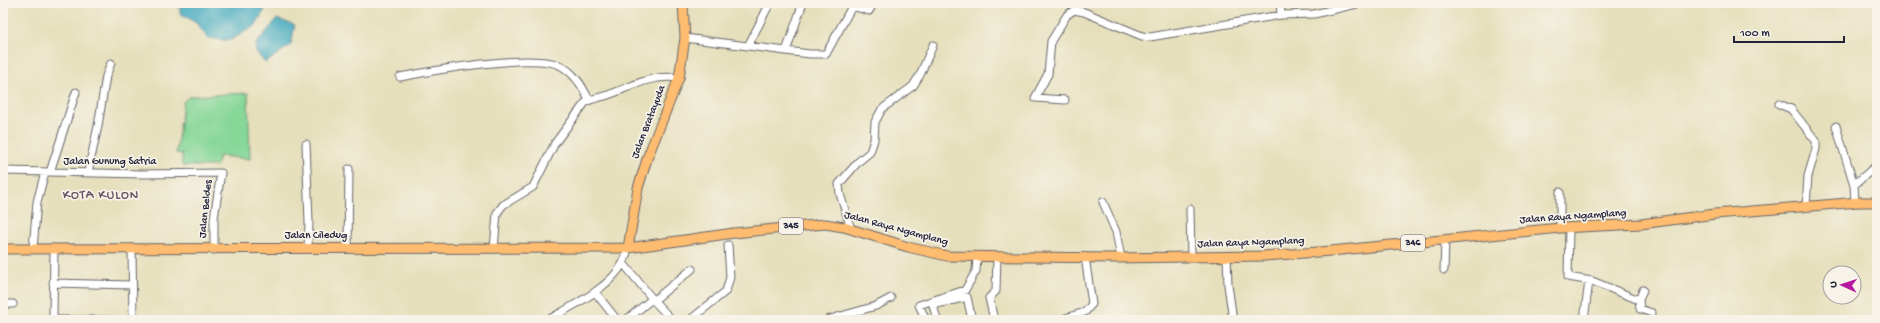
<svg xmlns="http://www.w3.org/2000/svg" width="1880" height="323" font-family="'Gochi Hand',sans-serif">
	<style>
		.green { fill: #86d798; stroke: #547c6a }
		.water { fill: #3ea8be; stroke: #30657c }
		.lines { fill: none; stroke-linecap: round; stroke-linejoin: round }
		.minor-casing { stroke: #676468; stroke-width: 9 }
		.major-casing { stroke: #676468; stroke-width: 11 }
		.minor { stroke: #fff; stroke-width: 7 }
		.major { stroke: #febc70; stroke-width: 9 }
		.labels { text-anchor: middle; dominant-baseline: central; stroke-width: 3.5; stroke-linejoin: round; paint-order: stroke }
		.shield { fill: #f7f3e8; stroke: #62616f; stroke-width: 1 }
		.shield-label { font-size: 10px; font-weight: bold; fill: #22223b }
		.street-label { font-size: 11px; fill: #22223b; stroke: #f7f3e8 }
		.quarter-label { font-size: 13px; letter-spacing: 1px; fill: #665160; stroke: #f7f3e8 }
	</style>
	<rect width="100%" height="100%" fill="#f7f3e8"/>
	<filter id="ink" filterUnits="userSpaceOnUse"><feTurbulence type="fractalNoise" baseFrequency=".025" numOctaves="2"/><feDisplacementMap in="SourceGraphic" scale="8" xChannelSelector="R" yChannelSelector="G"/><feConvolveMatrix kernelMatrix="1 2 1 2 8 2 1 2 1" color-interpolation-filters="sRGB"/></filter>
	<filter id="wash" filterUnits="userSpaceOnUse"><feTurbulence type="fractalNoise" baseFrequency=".012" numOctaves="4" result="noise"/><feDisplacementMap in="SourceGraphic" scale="16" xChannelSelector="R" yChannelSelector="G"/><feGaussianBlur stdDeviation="0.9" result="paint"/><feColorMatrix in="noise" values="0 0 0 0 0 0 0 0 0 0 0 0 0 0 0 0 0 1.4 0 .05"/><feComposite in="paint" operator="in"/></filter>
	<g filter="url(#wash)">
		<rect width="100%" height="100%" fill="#e6dfbb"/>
		<!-- green -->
		<path class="green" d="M248,93L250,159L219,156L216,166H182V154L176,153L183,102L190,96Z"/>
		<!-- water -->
		<path class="water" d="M180,3H269L255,26L231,40H222L208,38L196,23L180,13Z
			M277,19L295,25L291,45L265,63L256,52V44Z"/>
	</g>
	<g filter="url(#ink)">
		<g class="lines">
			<!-- minor casing -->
			<g class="minor-casing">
				<path id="minor" d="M1280,3L1281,15
					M685,38L786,51L803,3
					M748,46L770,3
					M786,51L810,54H826L850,10L855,7L869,11L874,3
					M400,77C431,71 539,51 563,67C576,75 583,87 589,100
					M1065,100L1035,98L1048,74L1051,41L1067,15L1074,10L1084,12L1142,36L1150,37L1281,15L1314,14L1361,3
					M1779,104L1791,109L1816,141V149L1808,176L1806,207
					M1836,126L1854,185
					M306,144L309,222L308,248
					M3,171L143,174L221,173L214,218V250
					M50,172L76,92
					M88,172L98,126L106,76L111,63
					M1560,192V228
					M1103,202L1116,232L1121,258
					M1855,202L1854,185L1877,165
					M1190,209L1191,257
					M1569,228L1568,277L1592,281L1639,300L1643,290
					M851,229L840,194L839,184L858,162L870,152L874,140L875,122L882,109L913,86L920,75L933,45
					M348,248L349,169
					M33,249L37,202L45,172
					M54,249L53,318L55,320H108
					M132,249L133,320
					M494,249L497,213L503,205L533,187L555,143L585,103C592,98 600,98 608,95C633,86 652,74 679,78
					M1227,257L1228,285L1233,320
					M623,263L655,302L672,320
					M1444,270L1445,240
					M53,283L132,285
					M595,292L617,320
					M1639,300L1640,309L1652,313
					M653,301L692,269
					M3,304H13
					M548,320C572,306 610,288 623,263C625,259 627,253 628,248
					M626,320L652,299
					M690,320L726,291L730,277L728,245
					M827,320L876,306L891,298
					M926,320L919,305L965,290L976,271L977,257
					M937,320L933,305L967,297L972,320
					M994,320L989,298L996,291L997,257
					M1059,320L1085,312L1092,304L1085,257
					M1584,320L1589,281"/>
			</g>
			<!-- major casing -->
			<g class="major-casing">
				<path id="major" d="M628,248L638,188L648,156L679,78L685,38L683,3
					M3,249L628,248L734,233L825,224L844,227L908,247L947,256L1114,258L1264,256L1331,251L1560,228L1641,224L1715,214L1859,202H1877"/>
			</g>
			<!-- minor -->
			<use href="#minor" class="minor"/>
			<!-- major -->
			<use href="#major" class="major"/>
		</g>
	</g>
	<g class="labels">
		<!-- shield labels -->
		<g class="shield">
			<rect x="779" y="218" width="24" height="16" rx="3"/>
			<rect x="1401" y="235" width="24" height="16" rx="3"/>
		</g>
		<g class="shield-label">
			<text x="791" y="226">345</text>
			<text x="1413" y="243">346</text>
		</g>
		<!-- street labels -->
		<g class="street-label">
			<text transform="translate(649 122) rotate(-69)">Jalan Bratayuda</text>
			<text x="110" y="162">Jalan Gunung Satria</text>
			<text transform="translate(206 209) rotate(-84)">Jalan Beldes</text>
			<text transform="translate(1573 217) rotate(-4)">Jalan Raya Ngamplang</text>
			<text transform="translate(896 229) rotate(15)">Jalan Raya Ngamplang</text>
			<text x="316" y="236">Jalan Ciledug</text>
			<text transform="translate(1251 243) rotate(-2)">Jalan Raya Ngamplang</text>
		</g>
		<!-- quarter labels -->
		<g class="quarter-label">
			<text x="101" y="195">KOTA KULON</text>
		</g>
	</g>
	<!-- margin -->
	<rect width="1880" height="323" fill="none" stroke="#f7f3e8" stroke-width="16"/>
	<!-- north arrow -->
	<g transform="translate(1842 285) rotate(273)"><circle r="19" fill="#f7f3e8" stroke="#a29fa3"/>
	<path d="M0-3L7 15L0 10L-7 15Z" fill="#b5179e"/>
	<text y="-6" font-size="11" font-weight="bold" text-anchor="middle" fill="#22223b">U</text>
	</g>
	<!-- scale -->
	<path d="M1734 36v6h110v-6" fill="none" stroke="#22223b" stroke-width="2"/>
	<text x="1740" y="36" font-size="12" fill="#22223b" stroke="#f7f3e8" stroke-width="3" paint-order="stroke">100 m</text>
</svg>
